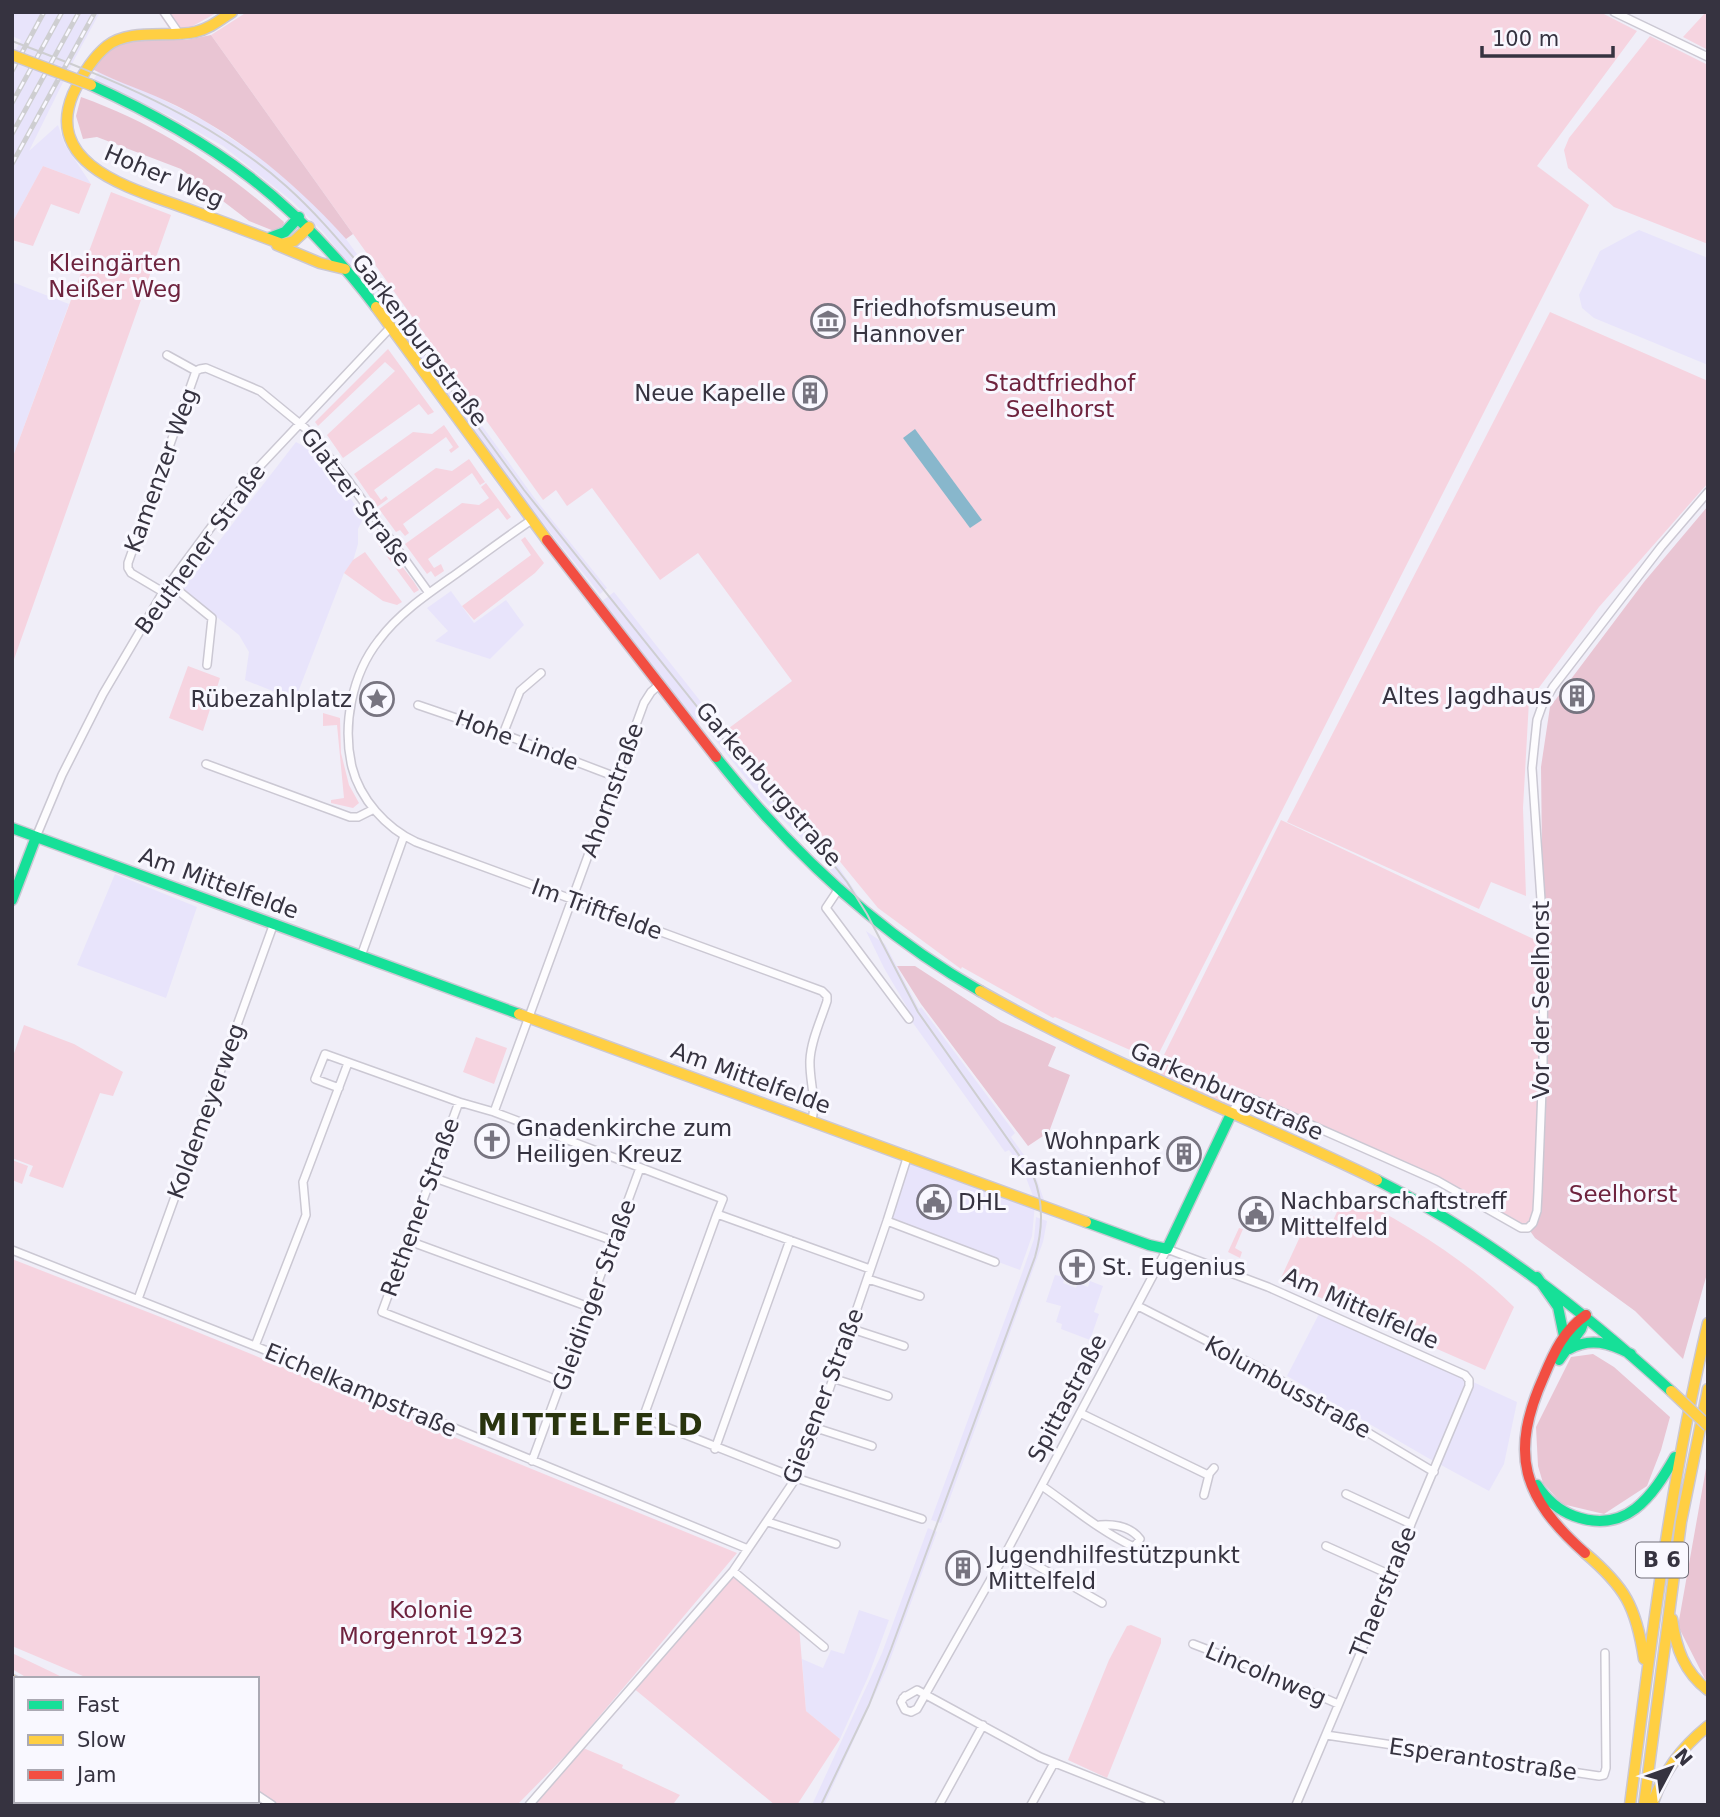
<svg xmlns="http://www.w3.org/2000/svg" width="1720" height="1817" font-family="'DejaVu Sans',sans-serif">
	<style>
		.built { fill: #e8e4fb }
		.green { fill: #f6d4e0 }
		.forest { fill: #e9c5d3 }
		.water { fill: #88b7cc }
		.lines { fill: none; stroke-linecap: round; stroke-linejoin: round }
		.street-casing { stroke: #cbc8d3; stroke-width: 10 }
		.fast-casing { stroke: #cbc8d3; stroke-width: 13 }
		.slow-casing { stroke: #cbc8d3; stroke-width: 13 }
		.jam-casing { stroke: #cbc8d3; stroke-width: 13 }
		.street { stroke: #fdfcfe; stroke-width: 7 }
		.fast { stroke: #16e098; stroke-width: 10 }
		.slow { stroke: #ffcf43; stroke-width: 10 }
		.jam { stroke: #f24e42; stroke-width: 10 }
		.tram { stroke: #ceced1; stroke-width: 2 }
		.rail-casing { stroke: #ceced1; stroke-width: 5 }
		.rail { stroke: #f9f8ff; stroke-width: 2.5; stroke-dasharray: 8; stroke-linecap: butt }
		.slow-bridge-casing { stroke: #cbc8d3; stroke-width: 13; stroke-linecap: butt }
		.slow-bridge { stroke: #ffcf43; stroke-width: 10 }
		.labels { text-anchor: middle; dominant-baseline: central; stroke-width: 6; stroke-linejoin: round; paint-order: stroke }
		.shield { fill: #f9f8ff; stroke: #706e79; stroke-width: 2 }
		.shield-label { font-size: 21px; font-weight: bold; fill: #363340 }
		.street-label { font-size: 23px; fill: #363340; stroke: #f9f8ff }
		.park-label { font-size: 23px; fill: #6e233e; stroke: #f9f8ff }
		.poi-label { font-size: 23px; fill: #363340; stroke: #f9f8ff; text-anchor: start }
		.district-label { font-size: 30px; font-weight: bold; letter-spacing: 2px; fill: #29340e; stroke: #f9f8ff }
	</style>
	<rect width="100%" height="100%" fill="#f0eef8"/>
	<!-- built -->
	<path class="built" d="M12,12H100L74,60L29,151L58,125L65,145L91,184L43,166L12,223V57L21,40L12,36Z
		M98,72L152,94L203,120L261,158L315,205L346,239L536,500L607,588L600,594L529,506L366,285L323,232L292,201L223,146L170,116L93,81Z
		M1639,230L1708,258V365L1594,318L1582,308L1579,295L1600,251Z
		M12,282L69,304L12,459Z
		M296,442L317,453L364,517L358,529V544L353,561L344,573L295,700L245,680L249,652L239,635L182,589Z
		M451,591L474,623L506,600L524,625L490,659L435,641L448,631L427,608Z
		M614,592L709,712L706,715L710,720L704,724L700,721L697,723L601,602Z
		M716,727L757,779L836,863L861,900L839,882L820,857L763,800L709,732Z
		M115,874L197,907L166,998L77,965Z
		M866,931L885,944L919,1009L921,1007L1015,1133L1011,1137L1032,1166L1044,1200L1033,1196L1023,1170L1009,1150L1005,1152L908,1016L911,1014L884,968Z
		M908,1155L1035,1204L1032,1236L1020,1270L887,1221Z
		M1036,1217L1047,1221L1043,1242L941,1523L931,1520L1021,1276L1034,1239Z
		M1055,1275L1065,1277L1063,1283L1076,1288L1078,1283L1088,1287L1090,1281L1103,1286L1094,1312L1099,1314L1090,1340L1061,1329L1062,1324L1056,1322L1061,1306L1046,1302Z
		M1320,1312L1517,1402L1504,1464L1489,1491L1428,1458L1287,1376Z
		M928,1528L937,1532L887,1668L824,1805H812L882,1653Z
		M859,1610L889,1620L868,1677L840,1739L806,1711L802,1659L823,1668L831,1650L844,1654Z"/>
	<!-- green -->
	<path class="green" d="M158,12H218L191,27L170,30Z
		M247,12H1600L1637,31L1537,166L1589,205L1155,1061L1055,1017L1053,1018L962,967L961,969L878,908L828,847L725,731L792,681L698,553L660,580L592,488L567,506L556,490L543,500L211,35Z
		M1706,12H1708V50L1683,37Z
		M1650,36L1708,65V244L1614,207L1568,168L1564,150L1569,138Z
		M43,166L91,184L79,214L51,204L33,246L12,240V223Z
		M111,192L171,215L12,665V459Z
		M1550,312L1708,381V483L1599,607L1529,701L1523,808L1526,896L1491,882L1479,909L1287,822Z
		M388,349L434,412L428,415L419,404L343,458L327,435L395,371L385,362L318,426L315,422Z
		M444,425L459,447L451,453L449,450L453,447L446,437L374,490L381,500L386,496L388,499L377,507L354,474L413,432L432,434Z
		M469,459L485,482L480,485L472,473L403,524L409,533L405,536L400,530L396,532L379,509L436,468L452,471Z
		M486,483L511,517L507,520L498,508L428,559L434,568L441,564L444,571L435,577L431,571L427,574L405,544L462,503L479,505L489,498L481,487Z
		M525,537L544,563L535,573L474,620L462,606L531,555L521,540Z
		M382,540L414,582L419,590L414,593L377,543Z
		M365,552L402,602L397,605L383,601L344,573L353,560Z
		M188,666L220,678L203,731L169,718Z
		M323,713L340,718L341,753L349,785L359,803L353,808L331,803V800L344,798L337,725L323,726Z
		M1281,820L1544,944L1537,1211L1528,1228L1438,1181L1245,1097L1231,1114L1152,1079Z
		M24,1025L74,1044L123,1072L113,1096L100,1093L63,1188L29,1176L33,1166L12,1158V1059Z
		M476,1037L507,1048L494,1084L463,1072Z
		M12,1160L28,1166L22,1184L12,1180Z
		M1346,1192C1406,1224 1466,1259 1514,1307L1485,1370L1280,1280L1310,1215L1331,1225Z
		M1239,1228L1243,1229L1235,1248L1242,1252L1240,1258L1228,1252Z
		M12,1259L163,1318L737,1553L571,1750L517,1805H273L257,1795V1679H90L12,1646Z
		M733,1571L799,1626L806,1711L840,1739L797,1805H775L632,1687Z
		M1131,1625L1161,1638V1643L1107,1778L1068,1760L1109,1660L1127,1626Z
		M12,1653L62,1677L66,1679H29L12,1669Z
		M12,1703L16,1706V1801H175L179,1804L181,1801H213L219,1805H12Z
		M581,1747L623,1765L622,1768L680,1795L674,1803L678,1805H529Z"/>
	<!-- forest -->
	<path class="forest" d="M211,35L353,234L346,239C297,185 243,139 177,106C149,92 119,83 92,69L107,50L121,43L148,40H186Z
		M81,97C159,125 223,168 284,222L283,226L274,231L249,221L181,169L97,137L83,139L76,116Z
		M1708,506V1270L1683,1359L1635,1311L1535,1238L1528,1228L1537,1211L1543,939L1541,767L1550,707L1644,582Z
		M897,966H915L1001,1022L1056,1047L1048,1066L1070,1075L1049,1132L1028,1146L921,1004Z
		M1593,1354L1614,1367L1670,1417L1661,1450L1647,1486L1604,1514L1562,1504L1543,1483L1538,1466L1536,1427L1571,1357Z
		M1708,1457V1680L1705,1679L1678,1626Z"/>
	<!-- water -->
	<path class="water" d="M915,429L982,520L970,528L903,438Z"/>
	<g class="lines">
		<!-- street casing -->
		<g class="street-casing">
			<path id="street" d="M164,12L180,35
				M1614,12L1708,57
				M167,355L196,371L200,369L206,368L260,391L305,428L347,479L429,593
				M530,521C505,538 481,556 456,574C429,593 399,613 379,640C352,674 342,725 352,767C360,799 386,828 416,842L822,991L827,996V1001C821,1020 811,1040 810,1060C809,1080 817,1100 812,1120
				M169,583L212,618L207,665
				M163,592L131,573L128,568V563L196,371
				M418,705L503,734L616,777
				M503,734L520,691L541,673
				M206,764L350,817H358L374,809
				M36,837L62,775L103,694L163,592L226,507L259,467L390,328
				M838,890L826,908L909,1019
				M361,956L404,836
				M339,1088L315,1079L325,1054L459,1102L494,1112L723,1199L717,1214L870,1269
				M459,1102L382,1312L562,1382
				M494,1112L644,703L651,692L659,685
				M1231,1114L1240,1099L1250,1098L1438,1181L1521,1228H1528L1533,1223L1537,1211L1538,1192L1543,1064L1544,944L1532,768L1537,720L1542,706L1553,687L1661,547L1708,492
				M432,1177L614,1241
				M717,1214L643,1418L796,1478L922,1519
				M887,1221L995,1262
				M409,1241L589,1307
				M12,1250L255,1346L748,1549
				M868,1279L920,1296
				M138,1299L274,923
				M1138,1306L1258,1367L1434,1472
				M849,1328L904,1346
				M255,1346L306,1215L303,1182L348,1063
				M832,1378L888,1396
				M1080,1413L1208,1475L1214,1468
				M816,1428L872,1446
				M715,1449L790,1240
				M532,1461L640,1168
				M1042,1486C1071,1506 1101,1532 1134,1547L1140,1539C1131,1527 1115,1524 1100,1525
				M1346,1494L1411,1524
				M1204,1495L1209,1475
				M768,1522L836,1544
				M1326,1546L1393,1576
				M1008,1549L1102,1603
				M733,1571L824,1647
				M1193,1644L1261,1670L1338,1704
				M905,1696L901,1702L905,1710L911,1712L917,1709L1008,1549L1167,1249L1268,1287L1465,1375L1469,1380V1386L1411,1524L1393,1576L1296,1805
				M903,1698L917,1690L1040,1757L1161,1805
				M1326,1735L1599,1776L1604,1775L1606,1768L1605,1653
				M257,1795L272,1805
				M529,1805L733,1571L796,1478L816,1428L887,1221L908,1155
				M939,1805L983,1725
				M1031,1805L1054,1763"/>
		</g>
		<!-- fast casing -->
		<g class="fast-casing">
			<path id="fast" d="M91,85C214,141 294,199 376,307
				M269,238L285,232L299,217
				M716,757C790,851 876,932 980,991
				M12,828L519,1014
				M12,900L36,837
				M1377,1180C1486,1235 1581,1309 1671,1391
				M1086,1222L1149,1245L1167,1249L1231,1114
				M1537,1277L1558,1307L1564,1336
				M1569,1349C1591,1337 1609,1343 1631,1354
				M1559,1360L1581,1329L1586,1315
				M1537,1485C1546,1499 1558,1510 1574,1516C1626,1535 1652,1497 1675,1457
				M213,1801L219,1805"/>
		</g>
		<!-- slow casing -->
		<g class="slow-casing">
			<path id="slow" d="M232,12C220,20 209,29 195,32C167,38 130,28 107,46C92,58 81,77 73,94C43,166 134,189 182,207C216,219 249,232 282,244L294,241L309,227
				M277,245L320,263L345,269
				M376,307L547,540
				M980,991C1108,1064 1245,1115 1377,1180
				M519,1014L1086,1222
				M1585,1553C1625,1587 1636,1606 1644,1659
				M1672,1619C1676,1648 1684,1672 1708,1690
				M12,1680L16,1682
				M1630,1805C1651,1643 1670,1482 1708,1323
				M1644,1805L1681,1522L1708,1389
				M1652,1805C1663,1772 1681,1748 1708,1726"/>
		</g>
		<!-- jam casing -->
		<g class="jam-casing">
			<path id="jam" d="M547,540L716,757
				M1585,1553C1522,1497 1509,1454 1544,1376C1554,1352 1564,1330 1586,1315"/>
		</g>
		<!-- street -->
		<use href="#street" class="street"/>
		<!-- fast -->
		<use href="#fast" class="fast"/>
		<!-- slow -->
		<use href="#slow" class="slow"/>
		<!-- jam -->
		<use href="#jam" class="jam"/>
		<!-- tram -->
		<path class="tram" d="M12,41C109,78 207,116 286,186C313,210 336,237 359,264L524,490L766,793L822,850L847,882L867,914L918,1012L1033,1175C1044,1202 1043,1229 1035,1257L891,1649L869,1705L821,1805"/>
		<!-- rail casing -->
		<g class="rail-casing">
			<path id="rail" d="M12,71L44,12
				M12,103L62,12
				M12,134L79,12
				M12,164L95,12"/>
		</g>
		<!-- rail -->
		<use href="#rail" class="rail"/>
		<!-- slow-bridge casing -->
		<g class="slow-bridge-casing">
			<path id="slow-bridge" d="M12,55L91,85
				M1671,1391L1708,1426"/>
		</g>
		<!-- slow-bridge -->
		<use href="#slow-bridge" class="slow-bridge"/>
	</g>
	<!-- icons -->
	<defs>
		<g id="museum-ring" transform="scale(1.75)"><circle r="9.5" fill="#f9f8ff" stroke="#777480" stroke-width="1.5"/><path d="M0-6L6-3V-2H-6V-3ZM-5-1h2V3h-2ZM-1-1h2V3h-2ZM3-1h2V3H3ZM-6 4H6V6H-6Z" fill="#777480"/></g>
		<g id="building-ring" transform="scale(1.75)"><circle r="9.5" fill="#f9f8ff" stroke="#777480" stroke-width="1.5"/><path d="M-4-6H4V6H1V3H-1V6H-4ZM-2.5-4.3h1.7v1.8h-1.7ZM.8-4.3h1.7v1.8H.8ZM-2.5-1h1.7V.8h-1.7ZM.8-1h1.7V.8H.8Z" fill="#777480"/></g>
		<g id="sight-ring" transform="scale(1.75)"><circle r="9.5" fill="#f9f8ff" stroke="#777480" stroke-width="1.5"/><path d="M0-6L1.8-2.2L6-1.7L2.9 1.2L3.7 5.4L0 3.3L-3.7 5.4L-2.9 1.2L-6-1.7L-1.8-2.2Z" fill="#777480"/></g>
		<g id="church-ring" transform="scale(1.75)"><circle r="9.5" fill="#f9f8ff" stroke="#777480" stroke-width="1.5"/><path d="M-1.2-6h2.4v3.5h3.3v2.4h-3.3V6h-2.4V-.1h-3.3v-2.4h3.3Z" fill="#777480"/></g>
		<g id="civic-ring" transform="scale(1.75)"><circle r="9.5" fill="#f9f8ff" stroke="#777480" stroke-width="1.5"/><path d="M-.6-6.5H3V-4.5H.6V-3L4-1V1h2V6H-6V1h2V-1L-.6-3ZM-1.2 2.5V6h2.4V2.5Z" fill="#777480"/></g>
	</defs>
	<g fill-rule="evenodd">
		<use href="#museum-ring" x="828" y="321"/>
		<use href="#building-ring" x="810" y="393"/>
		<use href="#building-ring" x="1577" y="696"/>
		<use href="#sight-ring" x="377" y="699"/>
		<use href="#church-ring" x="492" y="1141"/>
		<use href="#building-ring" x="1184" y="1154"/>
		<use href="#civic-ring" x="934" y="1202"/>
		<use href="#civic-ring" x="1256" y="1214"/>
		<use href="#church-ring" x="1077" y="1267"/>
		<use href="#building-ring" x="963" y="1568"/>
	</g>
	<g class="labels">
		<!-- shield labels -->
		<rect class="shield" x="1636" y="1542.5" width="52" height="35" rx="5"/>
		<g class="shield-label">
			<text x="1662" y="1560">B 6</text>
		</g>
		<!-- street labels -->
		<g class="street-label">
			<text transform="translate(164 176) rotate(23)">Hoher Weg</text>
			<text transform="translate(420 340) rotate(53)">Garkenburgstraße</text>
			<text transform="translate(161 470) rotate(-70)">Kamenzer Weg</text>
			<text transform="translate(356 497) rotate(53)">Glatzer Straße</text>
			<text transform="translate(200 549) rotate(-54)">Beuthener Straße</text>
			<text transform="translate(517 740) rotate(21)">Hohe Linde</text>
			<text transform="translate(769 784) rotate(49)">Garkenburgstraße</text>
			<text transform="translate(612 790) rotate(-70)">Ahornstraße</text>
			<text transform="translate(219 883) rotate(20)">Am Mittelfelde</text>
			<text transform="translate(597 909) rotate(20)">Im Triftfelde</text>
			<text transform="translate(1541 1000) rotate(-90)">Vor der Seelhorst</text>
			<text transform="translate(751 1078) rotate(20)">Am Mittelfelde</text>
			<text transform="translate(1227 1091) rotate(24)">Garkenburgstraße</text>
			<text transform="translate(206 1111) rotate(-70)">Koldemeyerweg</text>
			<text transform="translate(420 1207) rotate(-70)">Rethener Straße</text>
			<text transform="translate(594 1295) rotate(-70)">Gleidinger Straße</text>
			<text transform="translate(1361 1308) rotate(24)">Am Mittelfelde</text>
			<text transform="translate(1288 1387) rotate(29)">Kolumbusstraße</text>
			<text transform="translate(361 1390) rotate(23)">Eichelkampstraße</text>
			<text transform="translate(823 1396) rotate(-69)">Giesener Straße</text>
			<text transform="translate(1067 1398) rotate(-62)">Spittastraße</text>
			<text transform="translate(1383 1592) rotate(-68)">Thaerstraße</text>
			<text transform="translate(1266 1674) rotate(23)">Lincolnweg</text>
			<text transform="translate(1483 1759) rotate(8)">Esperantostraße</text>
		</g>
		<!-- park labels -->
		<g class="park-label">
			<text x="115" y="263">Kleingärten<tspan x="115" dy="26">Neißer Weg</tspan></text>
			<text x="1060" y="383">Stadtfriedhof<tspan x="1060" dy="26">Seelhorst</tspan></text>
			<text x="1623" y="1194">Seelhorst</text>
			<text x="431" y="1610">Kolonie<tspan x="431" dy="26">Morgenrot 1923</tspan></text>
		</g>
		<!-- poi labels -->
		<g class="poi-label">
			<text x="852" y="308">Friedhofsmuseum<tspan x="852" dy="26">Hannover</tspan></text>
			<text x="786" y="393" text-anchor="end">Neue Kapelle</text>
			<text x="1552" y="696" text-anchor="end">Altes Jagdhaus</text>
			<text x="352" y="699" text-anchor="end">Rübezahlplatz</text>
			<text x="516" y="1128">Gnadenkirche zum<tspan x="516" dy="26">Heiligen Kreuz</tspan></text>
			<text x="1160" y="1141" text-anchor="end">Wohnpark<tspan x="1160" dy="26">Kastanienhof</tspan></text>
			<text x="1280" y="1201">Nachbarschaftstreff<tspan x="1280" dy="26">Mittelfeld</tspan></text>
			<text x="958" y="1202">DHL</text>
			<text x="1102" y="1267">St. Eugenius</text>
			<text x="988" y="1555">Jugendhilfestützpunkt<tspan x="988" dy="26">Mittelfeld</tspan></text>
		</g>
		<!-- district labels -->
		<g class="district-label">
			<text x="591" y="1424">MITTELFELD</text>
		</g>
	</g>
	<!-- border -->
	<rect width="1720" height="1817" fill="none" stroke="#363340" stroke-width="28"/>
	<!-- legend -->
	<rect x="14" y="1677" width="245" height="126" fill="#f9f8ff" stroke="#aba9b3" stroke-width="2"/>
	<rect x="28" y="1700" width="35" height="10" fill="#16e098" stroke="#aba9b3" stroke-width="2"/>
	<text x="77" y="1712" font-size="21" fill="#363340">Fast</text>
	<rect x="28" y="1735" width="35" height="10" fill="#ffcf43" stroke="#aba9b3" stroke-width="2"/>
	<text x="77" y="1747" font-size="21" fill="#363340">Slow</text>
	<rect x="28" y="1770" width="35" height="10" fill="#f24e42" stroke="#aba9b3" stroke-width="2"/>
	<text x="77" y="1782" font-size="21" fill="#363340">Jam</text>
	<!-- north arrow -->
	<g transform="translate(1671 1768) rotate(49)" stroke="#f9f8ff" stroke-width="5" paint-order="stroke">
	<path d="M0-5L12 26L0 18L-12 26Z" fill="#363340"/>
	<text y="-10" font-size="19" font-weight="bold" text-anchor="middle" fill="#363340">N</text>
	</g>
	<!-- scale -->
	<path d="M1482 46v10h131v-10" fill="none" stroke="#363340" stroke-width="3.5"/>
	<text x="1492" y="46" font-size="21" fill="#363340" stroke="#f9f8ff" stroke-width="5" paint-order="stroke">100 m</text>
</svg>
